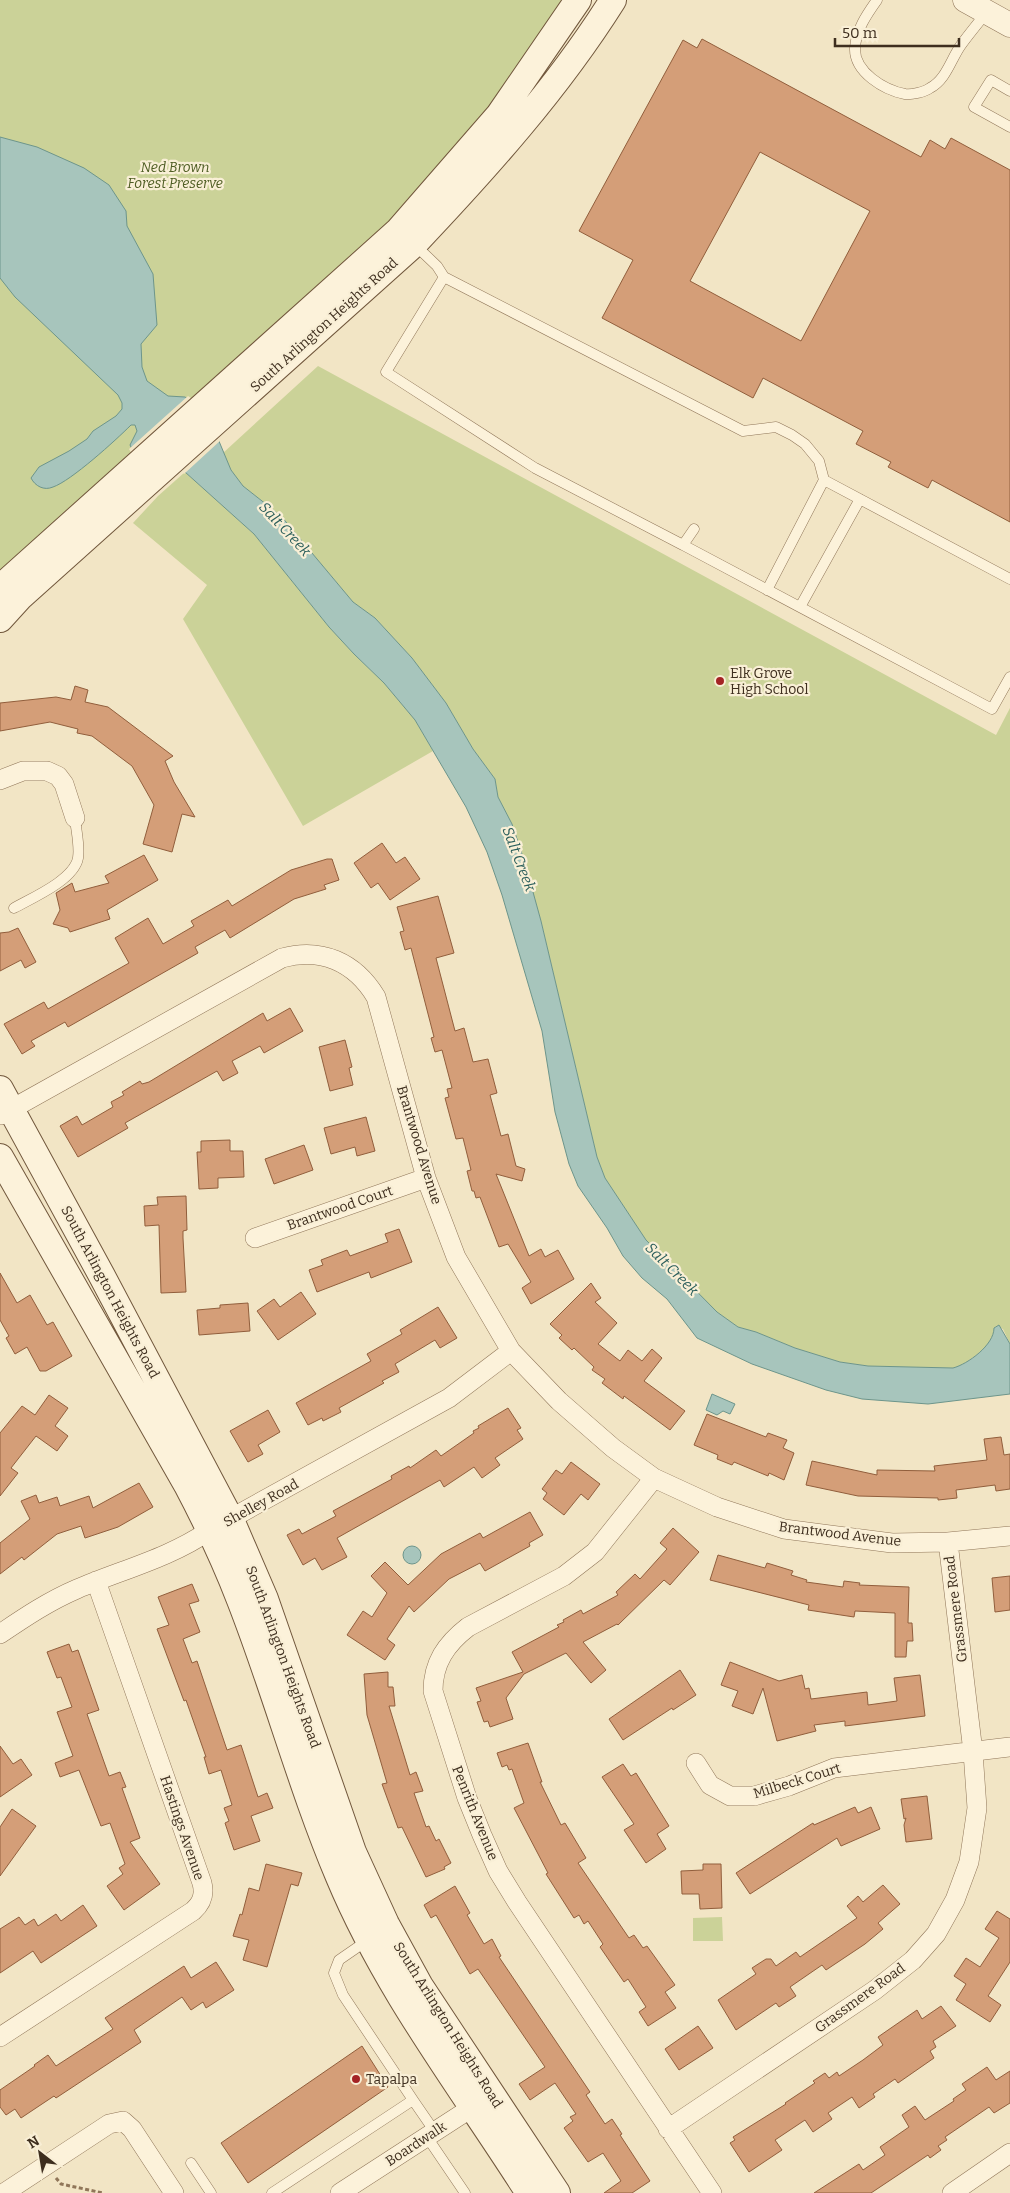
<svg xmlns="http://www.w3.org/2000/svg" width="1010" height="2193" font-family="Bitter,serif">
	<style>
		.green { fill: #cbd298 }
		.water { fill: #a7c5bc; stroke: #6d958b }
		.pier { fill: #f2e5c5 }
		.building { fill: #d49e78; stroke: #915e3c; fill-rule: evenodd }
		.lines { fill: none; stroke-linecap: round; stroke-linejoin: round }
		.service-casing { stroke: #907659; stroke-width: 11 }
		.minor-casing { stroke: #907659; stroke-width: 20 }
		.tertiary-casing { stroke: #907659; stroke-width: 25 }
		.secondary-casing { stroke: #71573c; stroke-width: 28 }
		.path { stroke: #907659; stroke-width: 3; stroke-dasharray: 4 2.5; stroke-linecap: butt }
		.service { stroke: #fcf2da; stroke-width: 10 }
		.minor { stroke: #fcf2da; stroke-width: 19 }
		.tertiary { stroke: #fcf2da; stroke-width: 24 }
		.secondary { stroke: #fcf2da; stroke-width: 26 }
		.poi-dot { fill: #a42324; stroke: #f9efd6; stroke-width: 2 }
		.labels { text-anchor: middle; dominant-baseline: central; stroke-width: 4.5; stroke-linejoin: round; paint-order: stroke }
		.park-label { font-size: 14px; font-style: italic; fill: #4e5d23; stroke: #f9efd6 }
		.street-label { font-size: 14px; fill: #3e2e1e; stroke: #f9efd6 }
		.poi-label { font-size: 14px; fill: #3e2e1e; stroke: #f9efd6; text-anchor: start }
		.water-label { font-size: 15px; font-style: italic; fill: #2c5f5c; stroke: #f9efd6 }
	</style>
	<rect width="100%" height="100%" fill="#f2e5c5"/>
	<!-- green -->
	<path class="green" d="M0,0H577L460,162L134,453L0,584Z
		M318,366L996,735L1010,708V1344L1003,1329L996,1326C994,1329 995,1333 993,1337C985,1350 967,1364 953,1369L868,1366L840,1362L795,1348L756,1332L738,1327L717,1312L646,1240L605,1178L597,1157L541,921L512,824L498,797L495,779L473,749L446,703L412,658L375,618L353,602L281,516L243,486L231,470L223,453Z
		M185,472L254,534L329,627L354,654L384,683L415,720L433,751L303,826L183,619L207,585L133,523L158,496Z
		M722,1917L723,1941H693V1918Z"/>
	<!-- water -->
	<path class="water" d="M0,137L37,147L84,168L109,185L126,211L127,226L153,274L157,325L141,344L142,367L147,381L168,396L185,397L196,404L211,422L231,470L243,486L281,516L353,602L375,618L412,658L446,703L473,749L495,779L498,797L512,824L525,863L541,921L597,1157L605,1178L646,1240L717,1312L738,1327L756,1332L795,1348L840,1362L868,1366L953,1368C968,1364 994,1345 994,1328L999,1325L1010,1344V1394L928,1404L862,1399L826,1390L752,1364L697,1338L667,1299L642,1278L623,1256L607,1228L578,1186L569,1164L555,1112L542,1031L502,895L487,852L466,807L415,720L384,683L354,654L329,627L254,534L185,472L173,457L134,453L130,445L137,431L135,425H131C116,440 71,481 53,487C44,491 35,486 31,478L39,467L69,451L87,439L93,431L116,416L122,409V403L118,395L15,297L0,278Z
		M712,1394L735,1404L730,1414L723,1411L717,1415L706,1410Z
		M403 1555a9 9 0 1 1 18 0a9 9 0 1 1-18 0Z"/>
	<!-- pier -->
	<path class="pier" d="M188,396L197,402L213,421L221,440L184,474L171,459L133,456L129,449Z"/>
	<!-- building -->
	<path class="building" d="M702,39L921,157L930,140L945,149L951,138L1010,170V522L932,480L928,488L888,467L891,462L856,444L863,431L763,378L753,398L602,318L633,260L579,231L683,40L697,48ZM760,152L870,211L801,341L690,281Z
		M75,686L88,690L85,702L108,707L173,756L165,761L174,782L195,817L182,814L172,852L143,844L154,805L132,766L92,736L77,733L78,729L50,722L0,731V703L56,697L71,700Z
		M382,843L396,863L405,857L420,879L390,900L378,883L371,888L354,863Z
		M144,855L158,880L107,910L110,919L70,932L68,928L53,924L60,910L56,893L72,883L75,892L109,883L105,876Z
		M327,859H332L339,880L324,885L326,889L294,899L230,938L225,930L195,947L198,953L161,974L68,1027L65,1022L31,1041L35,1046L22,1054L4,1024L44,1002L48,1009L129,963L115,938L148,918L163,944L194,926L191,921L228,900L232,906L291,870Z
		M438,896L454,953L436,958L455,1031L464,1028L473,1062L488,1059L497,1093L490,1095L501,1136L508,1134L516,1166L525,1169L522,1181L496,1174L529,1256L541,1249L545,1257L558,1250L574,1279L531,1304L522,1288L531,1282L508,1244L499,1247L480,1197L476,1198L474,1191H472L467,1171L471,1170L463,1138L456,1139L445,1098L449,1097L447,1089L452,1088L442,1050L435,1052L431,1038L434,1037L411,948L405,950L400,932L404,931L397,907Z
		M18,928L36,962L25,968L21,960L0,971V933L9,932Z
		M290,1008L303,1031L264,1053L260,1046L232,1061L238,1073L223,1081L217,1071L125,1123L128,1128L78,1157L60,1126L77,1116L82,1125L113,1107L111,1102L124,1095L122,1092L140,1081L142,1084L149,1082L263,1013L267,1021Z
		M345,1040L352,1067L349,1068L353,1085L330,1091L319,1047Z
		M366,1117L375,1151L357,1156L355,1147L331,1154L324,1128Z
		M230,1140V1151H243L244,1177L218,1178V1188L199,1189L197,1152H201V1141Z
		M304,1145L313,1170L274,1184L265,1159Z
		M186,1196L187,1230L183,1231V1238L186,1292L161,1293L159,1225L145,1226L144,1206L158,1205L157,1197Z
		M399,1229L412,1262L371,1278L369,1272L317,1292L309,1270L323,1265L321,1260L347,1250L350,1256L388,1242L385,1234Z
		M0,1273L17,1303L30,1295L47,1325L53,1322L72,1356L46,1371H40L27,1347L15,1354L6,1338L9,1336L0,1320Z
		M591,1283L601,1298L595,1302L617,1323L598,1344L620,1361L628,1350L642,1361L652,1349L662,1358L644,1381L685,1411L670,1430L624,1396L623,1399L602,1383L605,1379L592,1370L594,1367L574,1348L572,1350L559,1338L562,1335L550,1324Z
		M301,1292L316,1314L278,1340L257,1311L274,1299L280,1307Z
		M248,1303L250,1331L199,1335L197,1310L220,1308V1305Z
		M438,1307L457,1338L440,1348L435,1340L395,1364L399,1372L382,1381L384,1383L339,1408L341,1412L323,1421L322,1418L308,1425L296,1403L371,1361L367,1354L402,1334L400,1330Z
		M49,1395L68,1408L55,1426L68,1436L57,1451L36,1436L11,1468L18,1473L0,1496V1433L22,1406L35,1415Z
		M508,1408L521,1428L517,1430L523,1439L495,1458L500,1465L482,1478L474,1467L444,1487L440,1480L337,1538L347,1557L322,1570L315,1558L303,1565L287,1535L299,1529L302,1534L336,1516L333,1511L392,1479L391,1476L409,1466L410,1468L436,1450L441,1456L474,1433L473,1431L479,1428L478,1426Z
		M268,1410L280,1432L258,1445L263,1454L248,1462L230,1431Z
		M707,1414L766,1437L768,1433L787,1440L783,1448L794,1453L784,1480L769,1473L768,1476L734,1462L732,1465L717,1459L718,1455L694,1445Z
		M1001,1437L1004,1455L1010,1454V1489L996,1491L995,1485L956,1490L957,1498L938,1500V1498L858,1496L806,1485L812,1461L877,1475V1470L935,1471L934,1466L987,1460L984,1439Z
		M571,1462L600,1484L588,1500L581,1494L564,1515L543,1499L547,1493L542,1489L556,1470L562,1474Z
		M139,1483L153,1507L118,1527L85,1538L81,1526L57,1534L24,1560L22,1557L0,1574V1543L30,1519L21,1501L36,1495L39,1503L57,1497L60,1506L89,1496L93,1508Z
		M530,1512L543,1535L529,1543L530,1546L485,1571L480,1563L449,1579L414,1612L409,1606L387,1639L395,1645L385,1660L347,1635L363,1611L372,1617L387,1593L371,1576L385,1562L408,1585L441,1554L480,1533L483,1538Z
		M673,1528L699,1552L670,1585L664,1580L618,1625L617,1624L583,1642L606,1670L591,1683L566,1653L524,1674L506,1698L513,1719L490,1727L488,1721L484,1722L477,1702L481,1701L476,1688L523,1672L512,1652L559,1627L557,1625L564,1622L563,1620L581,1610L583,1614L618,1595L616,1592L635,1574L640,1579L667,1549L660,1543Z
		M718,1555L765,1568L767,1563L793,1571L791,1575L807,1580L806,1582L843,1587L844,1581L860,1583L859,1585L909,1587L908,1623H912L913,1641H907L906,1657H895V1613L855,1611L854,1617L808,1610L809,1605L710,1580Z
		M1010,1576V1610L995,1612L992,1578Z
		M192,1584L199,1601L189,1604L200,1632L183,1639L192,1663L197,1661L227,1750L241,1745L258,1797L267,1793L273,1808L251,1816L260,1841L234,1850L225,1823L229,1821L224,1808L232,1805L221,1770L209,1774L204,1757H206L186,1700L184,1701L157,1629L169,1625L158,1597Z
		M69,1644L72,1652L78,1650L99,1710L87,1714L109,1776L120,1772L126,1787L122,1788L140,1838L130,1842L160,1884L124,1910L107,1886L123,1874L119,1868L125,1864L110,1823L101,1826L79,1770L60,1777L55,1763L73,1756L57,1712L72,1707L61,1677L57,1678L47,1652Z
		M730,1662L779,1681L802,1675L805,1689L809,1688L811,1699L867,1692L868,1705L897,1701L894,1678L920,1675L925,1716L845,1726V1721L814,1725L816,1731L777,1741L763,1688L753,1714L732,1706L738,1691L721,1685Z
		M680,1670L696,1695L673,1710L672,1708L623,1740L609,1719Z
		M388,1672V1687H393L395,1706H389L410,1775L416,1772L423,1791L414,1793L426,1827L429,1826L436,1841L439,1839L451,1863L444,1867L445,1869L426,1877L402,1827L398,1828L382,1784L387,1783L367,1715L364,1674Z
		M528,1743L542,1782H540L561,1825L565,1823L586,1858L578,1863L629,1938L634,1935L643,1948L647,1946L675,1985L665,1992L676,2008L648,2026L639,2012L646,2007L628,1979L624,1982L600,1947L603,1944L588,1921L584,1924L579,1915L574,1918L546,1874L548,1873L514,1808L524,1803L512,1769L509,1770L507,1765L502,1767L497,1753Z
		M0,1746L13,1764L21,1759L32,1775L0,1797Z
		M623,1764L631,1776L636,1773L669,1826L657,1834L666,1849L646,1863L624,1830L634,1824L602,1777Z
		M927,1796L932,1839L906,1842L904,1825L906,1818L904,1819L901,1799Z
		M855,1807L858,1813L871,1807L880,1829L841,1846L837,1838L750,1894L736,1873L813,1823L814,1825Z
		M12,1809L36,1826L0,1876V1827Z
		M266,1864L302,1873L298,1886L291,1884L267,1967L243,1960L249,1940L233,1936L240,1914L242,1915L249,1888L259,1891Z
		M703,1864H721L722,1908L700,1909L699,1894H682L681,1871L703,1870Z
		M883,1885L900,1904L878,1923L883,1929L865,1944L826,1970L822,1965L790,1987L796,1996L779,2007L776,2003L736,2030L718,2000L756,1974L752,1968L766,1959H771L776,1966L796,1952L800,1957L857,1918L847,1906L858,1896L863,1902Z
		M455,1886L470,1913L467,1915L484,1944L492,1939L501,1956L499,1957L590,2092L586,2095L605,2124L612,2119L622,2134L620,2135L650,2181L632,2193H604L621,2181L603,2153L588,2162L564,2128L573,2121L570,2117L576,2114L555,2083L530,2100L519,2084L545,2067L478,1969L470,1974L436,1915L431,1918L424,1905Z
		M83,1905L97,1926L41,1963L33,1951L0,1973V1929L19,1917L25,1925L34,1919L38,1926L56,1914L61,1921Z
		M997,1911L1010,1919V1962L988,1996L1001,2005L990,2022L956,2000L966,1984L954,1976L966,1958L980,1967L999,1938L985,1929Z
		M216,1962L234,1990L206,2008L203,2002L191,2010L182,1997L134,2030L141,2042L56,2098L54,2096L21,2118L15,2109L6,2115L0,2107V2090L35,2066L34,2065L48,2055L56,2066L113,2029L105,2018L184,1966L191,1978Z
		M941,2006L956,2026L933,2041L936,2047L930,2051L934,2058L898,2083L895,2079L873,2094L875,2097L859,2108L852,2097L828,2113L832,2119L813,2132L805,2120L775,2140L782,2150L749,2172L730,2143L735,2140L733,2137L786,2104L785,2103L815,2083L813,2081L825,2073L829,2078L837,2072L839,2076L863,2060L883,2045L878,2037L917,2010L922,2019Z
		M698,2026L713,2048L679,2070L665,2049Z
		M362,2046L388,2087L248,2183L221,2143Z
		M987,2067L996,2080L1010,2071V2103L994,2113L989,2107L945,2137L947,2140L938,2146L941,2150L930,2158L928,2155L871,2193H814L859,2164L863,2170L885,2155L880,2147L909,2127L902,2115L915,2106L925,2120L954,2101L953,2099L966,2090L962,2084Z"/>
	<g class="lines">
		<!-- service casing -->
		<g class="service-casing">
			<path id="service" d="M877,0C867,14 856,30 855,48C854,72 884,90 905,94C911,95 925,92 930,88C946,80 951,59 961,45C969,34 978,23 987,12
				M1010,91L991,80L974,107L1010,127
				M414,244L437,266L444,277L743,431L776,427L792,435L805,444L819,461L824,480L1010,579
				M444,277L386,372L535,468L683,545L694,529
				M683,545L992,709L1010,677
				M767,590L824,480
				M800,607L860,499
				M14,908C32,898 74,880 78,858C80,846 76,830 75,818
				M413,2100L435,2132
				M427,2137L465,2193
				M191,2163L211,2193
				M272,2193L413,2100L343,1995L334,1973L339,1960L368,1940"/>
		</g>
		<!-- minor casing -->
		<g class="minor-casing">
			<path id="minor" d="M0,780L23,771H47L58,776L64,784L75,818
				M1,1115L282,958C321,947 355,962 376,997L426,1178L456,1257L511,1351L559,1401L613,1448L654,1478L717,1507L784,1529L892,1543L948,1542L1010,1536
				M255,1238L426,1178
				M654,1478L595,1552L564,1576L468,1627C446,1644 433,1663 433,1691L467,1798L482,1835L498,1871L517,1902L712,2193
				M0,1634C25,1617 49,1601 77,1589C121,1570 170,1558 210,1530L449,1398L511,1351
				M696,1763L710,1785L730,1796H754L789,1786L834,1768L1010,1747
				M0,2037L193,1911C202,1903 205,1895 202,1883L96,1581
				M668,2129L875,1990L913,1960L936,1934L955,1900L969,1862L977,1808L973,1752L948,1542
				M4,2193L109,2124L123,2121L132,2129L174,2193
				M340,2193L482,2101
				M952,2193L1010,2153"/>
		</g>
		<!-- tertiary casing -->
		<g class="tertiary-casing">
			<path id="tertiary" d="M965,0L1010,25"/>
		</g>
		<!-- secondary casing -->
		<g class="secondary-casing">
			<path id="secondary" d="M0,588L398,231L499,115L578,0
				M0,619L20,597L414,244C486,168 557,89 613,0
				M0,1089L102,1276L231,1520L265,1599L353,1852L386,1924L420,1986L557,2193
				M0,1157L187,1485C207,1523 225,1561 240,1600C276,1692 301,1787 339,1877C387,1992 463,2089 529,2193"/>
		</g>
		<!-- path -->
		<path class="path" d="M56,2178L61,2184L103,2193"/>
		<!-- service -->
		<use href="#service" class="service"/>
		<!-- minor -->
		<use href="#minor" class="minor"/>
		<!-- tertiary -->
		<use href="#tertiary" class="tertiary"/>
		<!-- secondary -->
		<use href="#secondary" class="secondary"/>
	</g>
	<!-- markers -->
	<g class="poi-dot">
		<circle cx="720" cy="681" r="5"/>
		<circle cx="356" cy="2079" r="5"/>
	</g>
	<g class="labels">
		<!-- park labels -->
		<g class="park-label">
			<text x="175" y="167">Ned Brown<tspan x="175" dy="16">Forest Preserve</tspan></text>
		</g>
		<!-- street labels -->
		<g class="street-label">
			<text transform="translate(324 325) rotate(-42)">South Arlington Heights Road</text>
			<text transform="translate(419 1145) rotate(73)">Brantwood Avenue</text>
			<text transform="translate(340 1208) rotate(-19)">Brantwood Court</text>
			<text transform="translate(110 1292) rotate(62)">South Arlington Heights Road</text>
			<text transform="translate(261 1503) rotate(-29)">Shelley Road</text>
			<text transform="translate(840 1534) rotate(7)">Brantwood Avenue</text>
			<text transform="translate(956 1609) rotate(-97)">Grassmere Road</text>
			<text transform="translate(283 1657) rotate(70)">South Arlington Heights Road</text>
			<text transform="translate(797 1781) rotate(-17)">Milbeck Court</text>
			<text transform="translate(475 1813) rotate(68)">Penrith Avenue</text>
			<text transform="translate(182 1828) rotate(71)">Hastings Avenue</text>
			<text transform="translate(860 1998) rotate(-36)">Grassmere Road</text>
			<text transform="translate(448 2025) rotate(58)">South Arlington Heights Road</text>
			<text transform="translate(416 2144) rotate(-33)">Boardwalk</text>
		</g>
		<!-- poi labels -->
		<g class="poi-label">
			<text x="730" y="673">Elk Grove<tspan x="730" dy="16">High School</tspan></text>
			<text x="366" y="2079">Tapalpa</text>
		</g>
		<!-- water labels -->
		<g class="water-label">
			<text transform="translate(285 529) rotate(47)">Salt Creek</text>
			<text transform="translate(519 859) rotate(69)">Salt Creek</text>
			<text transform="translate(672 1269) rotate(45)">Salt Creek</text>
		</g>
	</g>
	<!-- north arrow -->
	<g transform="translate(40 2153) rotate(329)" stroke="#f9efd6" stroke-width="4" paint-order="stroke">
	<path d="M0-4L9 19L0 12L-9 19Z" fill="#3e2e1e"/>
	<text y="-8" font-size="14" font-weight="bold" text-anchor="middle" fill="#3e2e1e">N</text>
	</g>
	<!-- scale -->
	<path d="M835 38v8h124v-8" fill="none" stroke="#3e2e1e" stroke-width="2.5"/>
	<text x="842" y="38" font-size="15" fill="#3e2e1e" stroke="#f9efd6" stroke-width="4" paint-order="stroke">50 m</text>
</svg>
